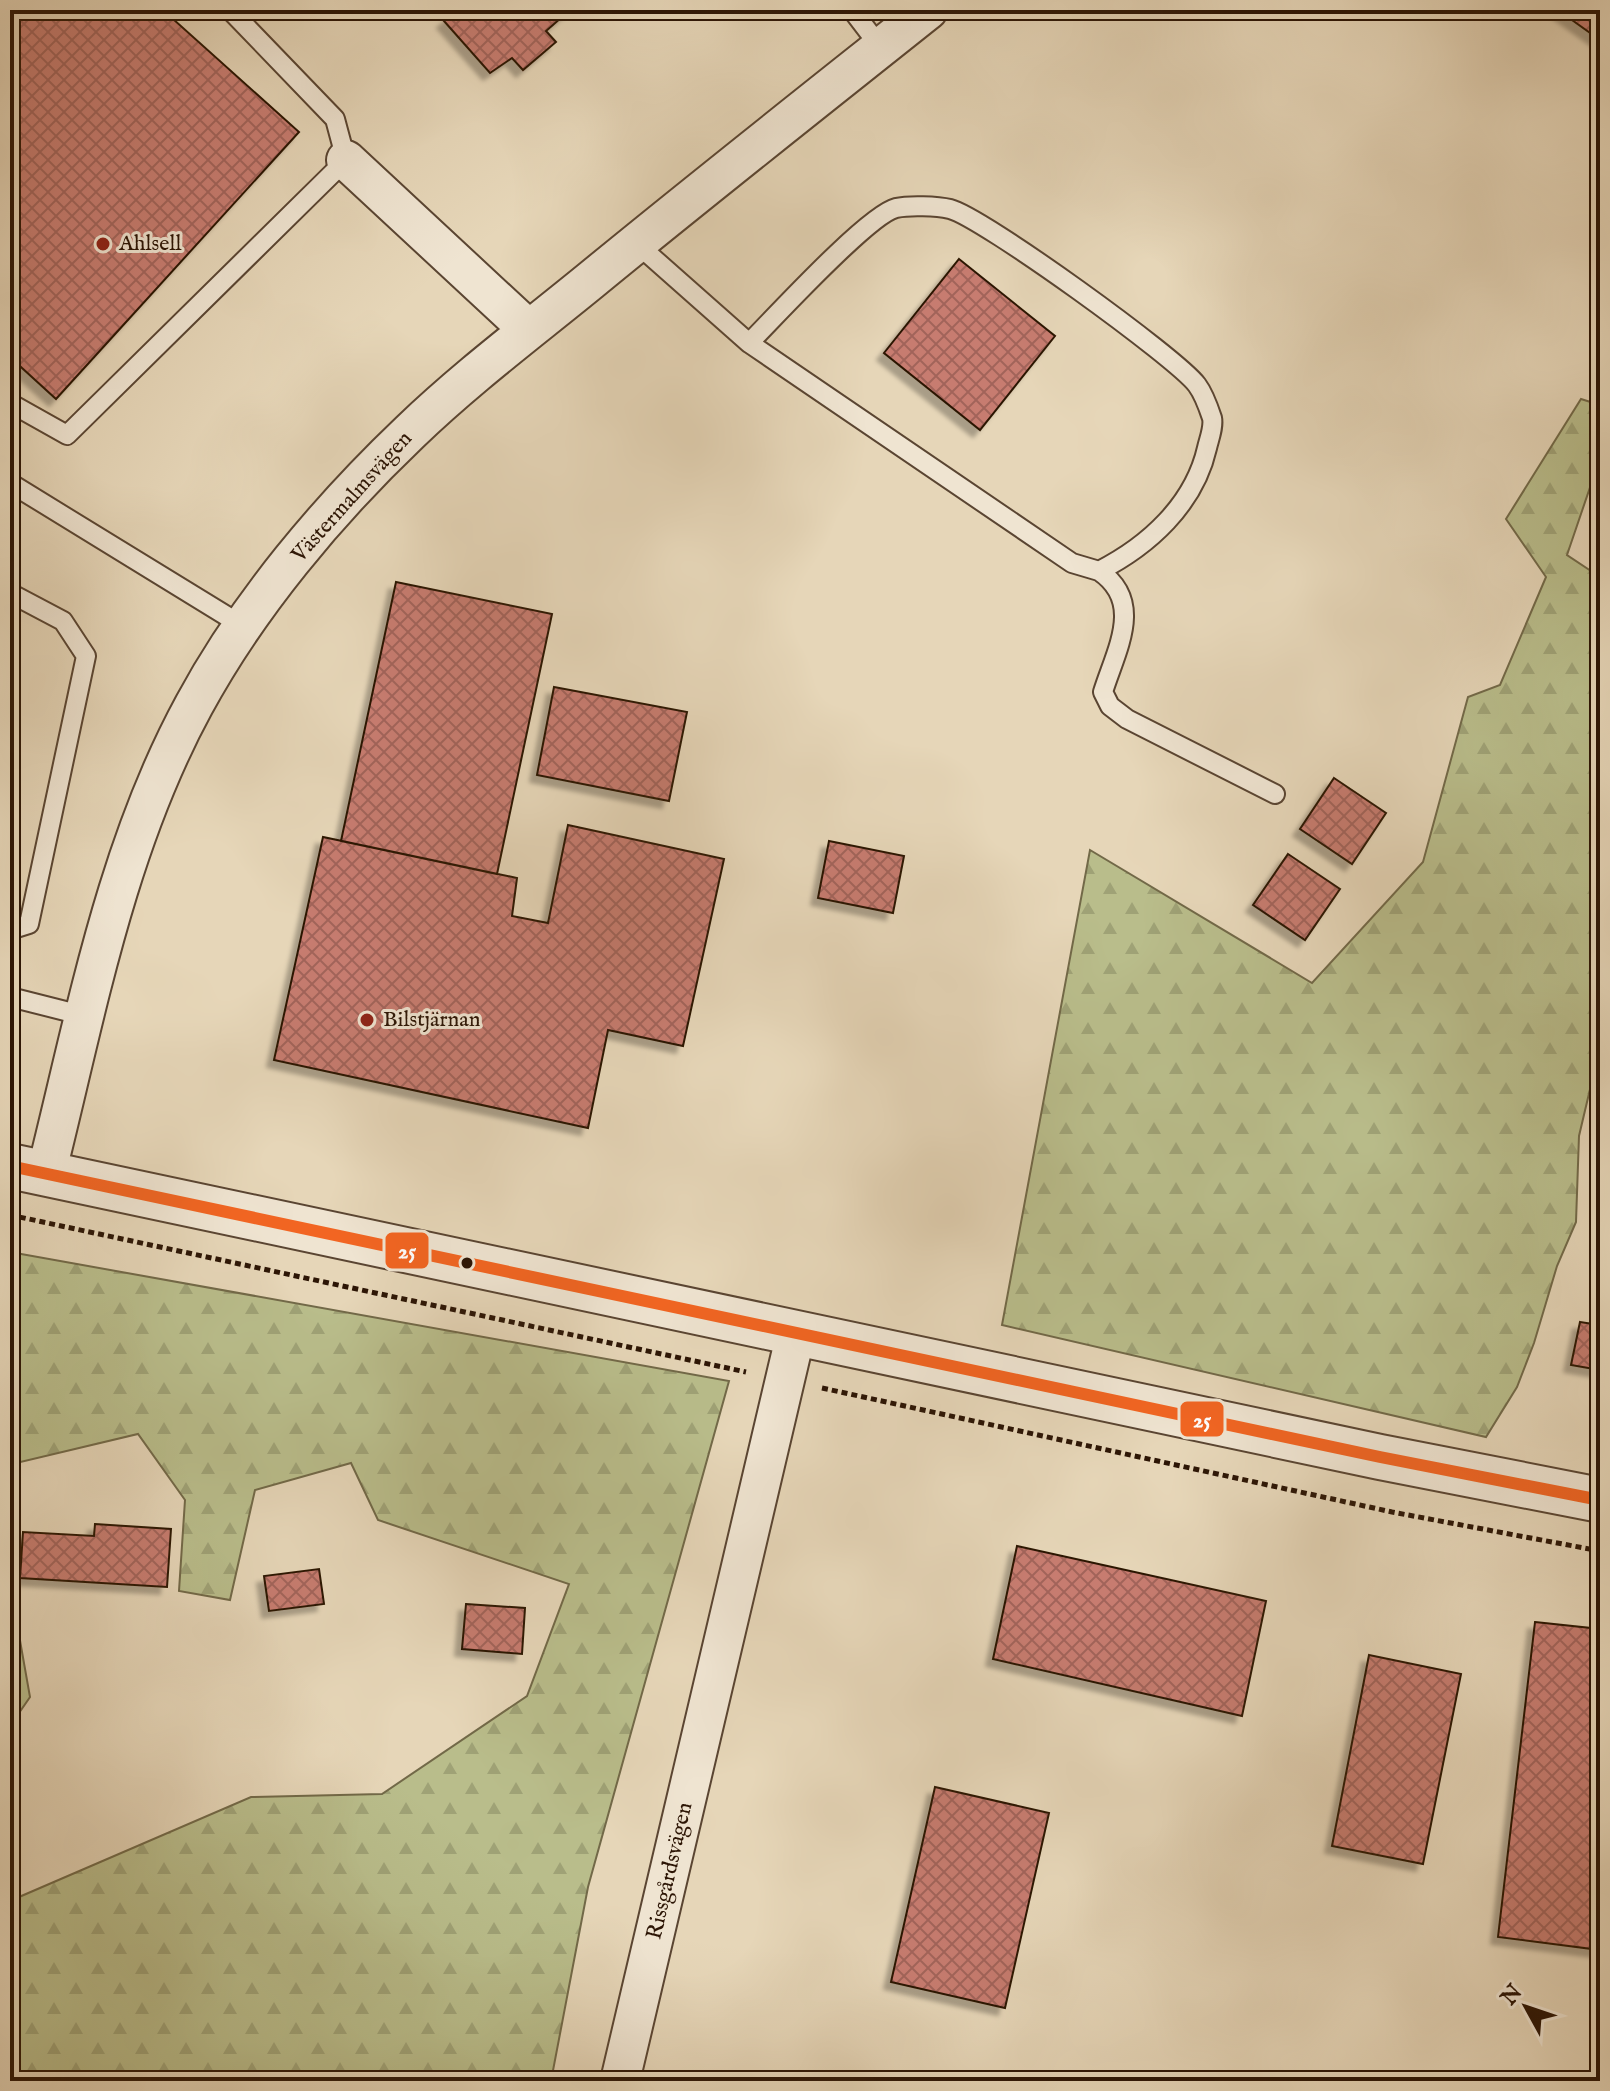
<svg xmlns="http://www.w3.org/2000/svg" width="1610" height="2091" font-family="'IM FELL English',serif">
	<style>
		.forest { fill: url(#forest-firs); stroke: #726948; stroke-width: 2 }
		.building { fill: url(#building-cross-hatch); stroke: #2c1505; stroke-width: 2; filter: url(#shadow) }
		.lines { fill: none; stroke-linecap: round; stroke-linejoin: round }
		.service-casing { stroke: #5a4532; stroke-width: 22 }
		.minor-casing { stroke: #5a4532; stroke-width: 42 }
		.tertiary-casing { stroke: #5a4532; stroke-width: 48 }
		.path { stroke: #2c1505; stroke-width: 5; stroke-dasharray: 6 4; stroke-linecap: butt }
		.service { stroke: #efe4d1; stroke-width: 18 }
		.minor { stroke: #efe4d1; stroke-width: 38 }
		.tertiary { stroke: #efe4d1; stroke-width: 44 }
		.bus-1-casing { stroke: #efe4d1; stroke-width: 18 }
		.bus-1 { stroke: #f26522; stroke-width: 12 }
		.poi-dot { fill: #8f2418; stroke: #efe4d1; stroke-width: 3 }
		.bus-dot { fill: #2c1505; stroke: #efe4d1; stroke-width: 3 }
		.labels { text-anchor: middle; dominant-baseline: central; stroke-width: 6; stroke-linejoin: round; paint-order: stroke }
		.poi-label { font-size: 22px; fill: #2c1505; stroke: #efe4d1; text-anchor: start }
		.street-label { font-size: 22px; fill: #2c1505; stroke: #efe4d1 }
		.line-badge { stroke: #efe4d1; stroke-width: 3 }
		.badge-label { font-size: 22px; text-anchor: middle; font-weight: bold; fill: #fff }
	</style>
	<defs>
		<pattern id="forest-firs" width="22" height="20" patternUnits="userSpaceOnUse" patternTransform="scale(2)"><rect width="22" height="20" fill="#b9bd8b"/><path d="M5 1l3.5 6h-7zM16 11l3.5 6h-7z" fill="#9fa276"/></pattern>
		<pattern id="building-cross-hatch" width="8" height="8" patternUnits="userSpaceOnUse" patternTransform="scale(2)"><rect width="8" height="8" fill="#c77c70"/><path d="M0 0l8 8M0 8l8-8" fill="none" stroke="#a2645a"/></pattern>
		<filter id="shadow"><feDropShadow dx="-7" dy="7" stdDeviation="2" flood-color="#0004"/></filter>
	</defs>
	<rect width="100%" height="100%" fill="#e6d6b8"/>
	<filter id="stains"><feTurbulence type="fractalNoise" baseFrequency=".0025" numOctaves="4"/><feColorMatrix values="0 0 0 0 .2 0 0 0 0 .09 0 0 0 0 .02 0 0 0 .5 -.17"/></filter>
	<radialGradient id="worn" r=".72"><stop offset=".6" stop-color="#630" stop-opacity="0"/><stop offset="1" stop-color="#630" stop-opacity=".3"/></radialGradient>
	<!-- forest -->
	<path class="forest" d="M1581,399L1600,405V458L1567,555L1600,577V1047L1579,1136L1576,1222L1557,1266L1534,1343L1517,1387L1486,1437L1002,1325L1090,850L1312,983L1423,862L1468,697L1500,685L1546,577L1506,519Z
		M10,1252L729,1381L588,1887L551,2081H10V1861L19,1897L251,1797L382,1794L527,1696L569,1584L378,1520L351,1463L255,1490L230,1600L179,1591L185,1500L138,1434L16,1463L10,1530Z
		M10,1584L30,1697L10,1726Z"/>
	<!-- building -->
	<path class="building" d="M10,10H163L299,132L56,399L10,357Z
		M457,10H570L546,31L556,42L523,70L512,58L490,73L444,21Z
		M1558,10H1600V40Z
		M959,259L1055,336L980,430L884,353Z
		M396,582L552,614L497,874L341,841Z
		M554,687L687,712L669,801L537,775Z
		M1334,778L1386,813L1352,864L1300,829Z
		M568,825L724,859L683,1046L608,1030L588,1128L274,1060L323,837L517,878L512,916L548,923Z
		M829,841L904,856L893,913L818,898Z
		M1288,854L1340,889L1305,940L1253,905Z
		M1580,1322L1600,1325V1370L1571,1365Z
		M95,1524L171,1529L167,1587L20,1578L23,1532L94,1536Z
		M1017,1546L1266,1601L1242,1716L993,1659Z
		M319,1569L324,1604L269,1611L264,1576Z
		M466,1604L525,1608L522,1654L462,1649Z
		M1535,1622L1600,1629V1950L1498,1937Z
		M1369,1655L1461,1674L1423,1864L1332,1846Z
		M935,1787L1049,1813L1005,2008L891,1982Z"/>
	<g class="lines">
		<!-- service casing -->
		<g class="service-casing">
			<path id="service" d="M852,10L881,48
				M636,243L749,343L1072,563L1099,571C1148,546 1194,505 1207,448C1209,439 1214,427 1212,418C1209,409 1203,393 1197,385C1177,358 982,217 950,209C937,206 909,205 896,208C868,215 774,318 749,343
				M10,403L67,435L346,160L335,119L230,10
				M10,483L243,626
				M1099,571C1145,602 1116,650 1103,692L1110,706L1127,719L1275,794
				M10,593L63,621L86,656L29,924L10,930
				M10,997L85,1016"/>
		</g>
		<!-- minor casing -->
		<g class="minor-casing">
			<path id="minor" d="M346,160L529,330
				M46,1174C86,1015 115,850 194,705C248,605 328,510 410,432C466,378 530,330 590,281C702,189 815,100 928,10
				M620,2081L796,1333"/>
		</g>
		<!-- tertiary casing -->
		<g class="tertiary-casing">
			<path id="tertiary" d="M10,1166L1380,1457L1600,1500"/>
		</g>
		<!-- path -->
		<path class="path" d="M10,1215L746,1372
			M822,1388L1392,1512L1600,1551"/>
		<!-- service -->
		<use href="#service" class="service"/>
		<!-- minor -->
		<use href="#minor" class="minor"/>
		<!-- tertiary -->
		<use href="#tertiary" class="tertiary"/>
		<!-- bus-1 casing -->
		<g class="bus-1-casing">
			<path id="bus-1" d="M10,1166L1380,1457L1600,1500"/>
		</g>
		<!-- bus-1 -->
		<use href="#bus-1" class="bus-1"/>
	</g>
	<!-- markers -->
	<g class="poi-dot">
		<circle cx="103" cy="244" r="8"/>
		<circle cx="367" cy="1020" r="8"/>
	</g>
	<circle class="bus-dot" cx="467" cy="1263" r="7"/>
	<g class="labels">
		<!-- poi labels -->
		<g class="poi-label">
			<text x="119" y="244">Ahlsell</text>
			<text x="383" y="1020">Bilstjärnan</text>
		</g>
		<!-- street labels -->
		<g class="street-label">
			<text transform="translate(352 497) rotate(-48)">Västermalmsvägen</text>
			<text transform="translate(670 1871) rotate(-77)">Rissgårdsvägen</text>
		</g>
	</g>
	<g class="line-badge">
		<rect x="384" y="1231" width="46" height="39" rx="8" fill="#f26522"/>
		<rect x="1179" y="1400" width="46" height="38" rx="8" fill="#f26522"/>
	</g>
	<g class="badge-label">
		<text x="407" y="1258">25</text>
		<text x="1202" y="1427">25</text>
	</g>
	<!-- margin -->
	<rect width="1610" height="2091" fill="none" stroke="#e6d6b8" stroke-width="40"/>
	<rect x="12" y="12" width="1586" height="2067" fill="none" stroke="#2c1505" stroke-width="4"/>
	<rect x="20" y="20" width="1570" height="2051" fill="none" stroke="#2c1505" stroke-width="2"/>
	<!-- north arrow -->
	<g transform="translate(1526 2007) rotate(310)" stroke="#efe4d1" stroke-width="6" paint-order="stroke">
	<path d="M0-6L14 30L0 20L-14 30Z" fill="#2c1505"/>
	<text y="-12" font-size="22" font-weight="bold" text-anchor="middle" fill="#2c1505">N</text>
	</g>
	<rect width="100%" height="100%" filter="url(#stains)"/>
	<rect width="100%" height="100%" fill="url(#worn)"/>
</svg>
